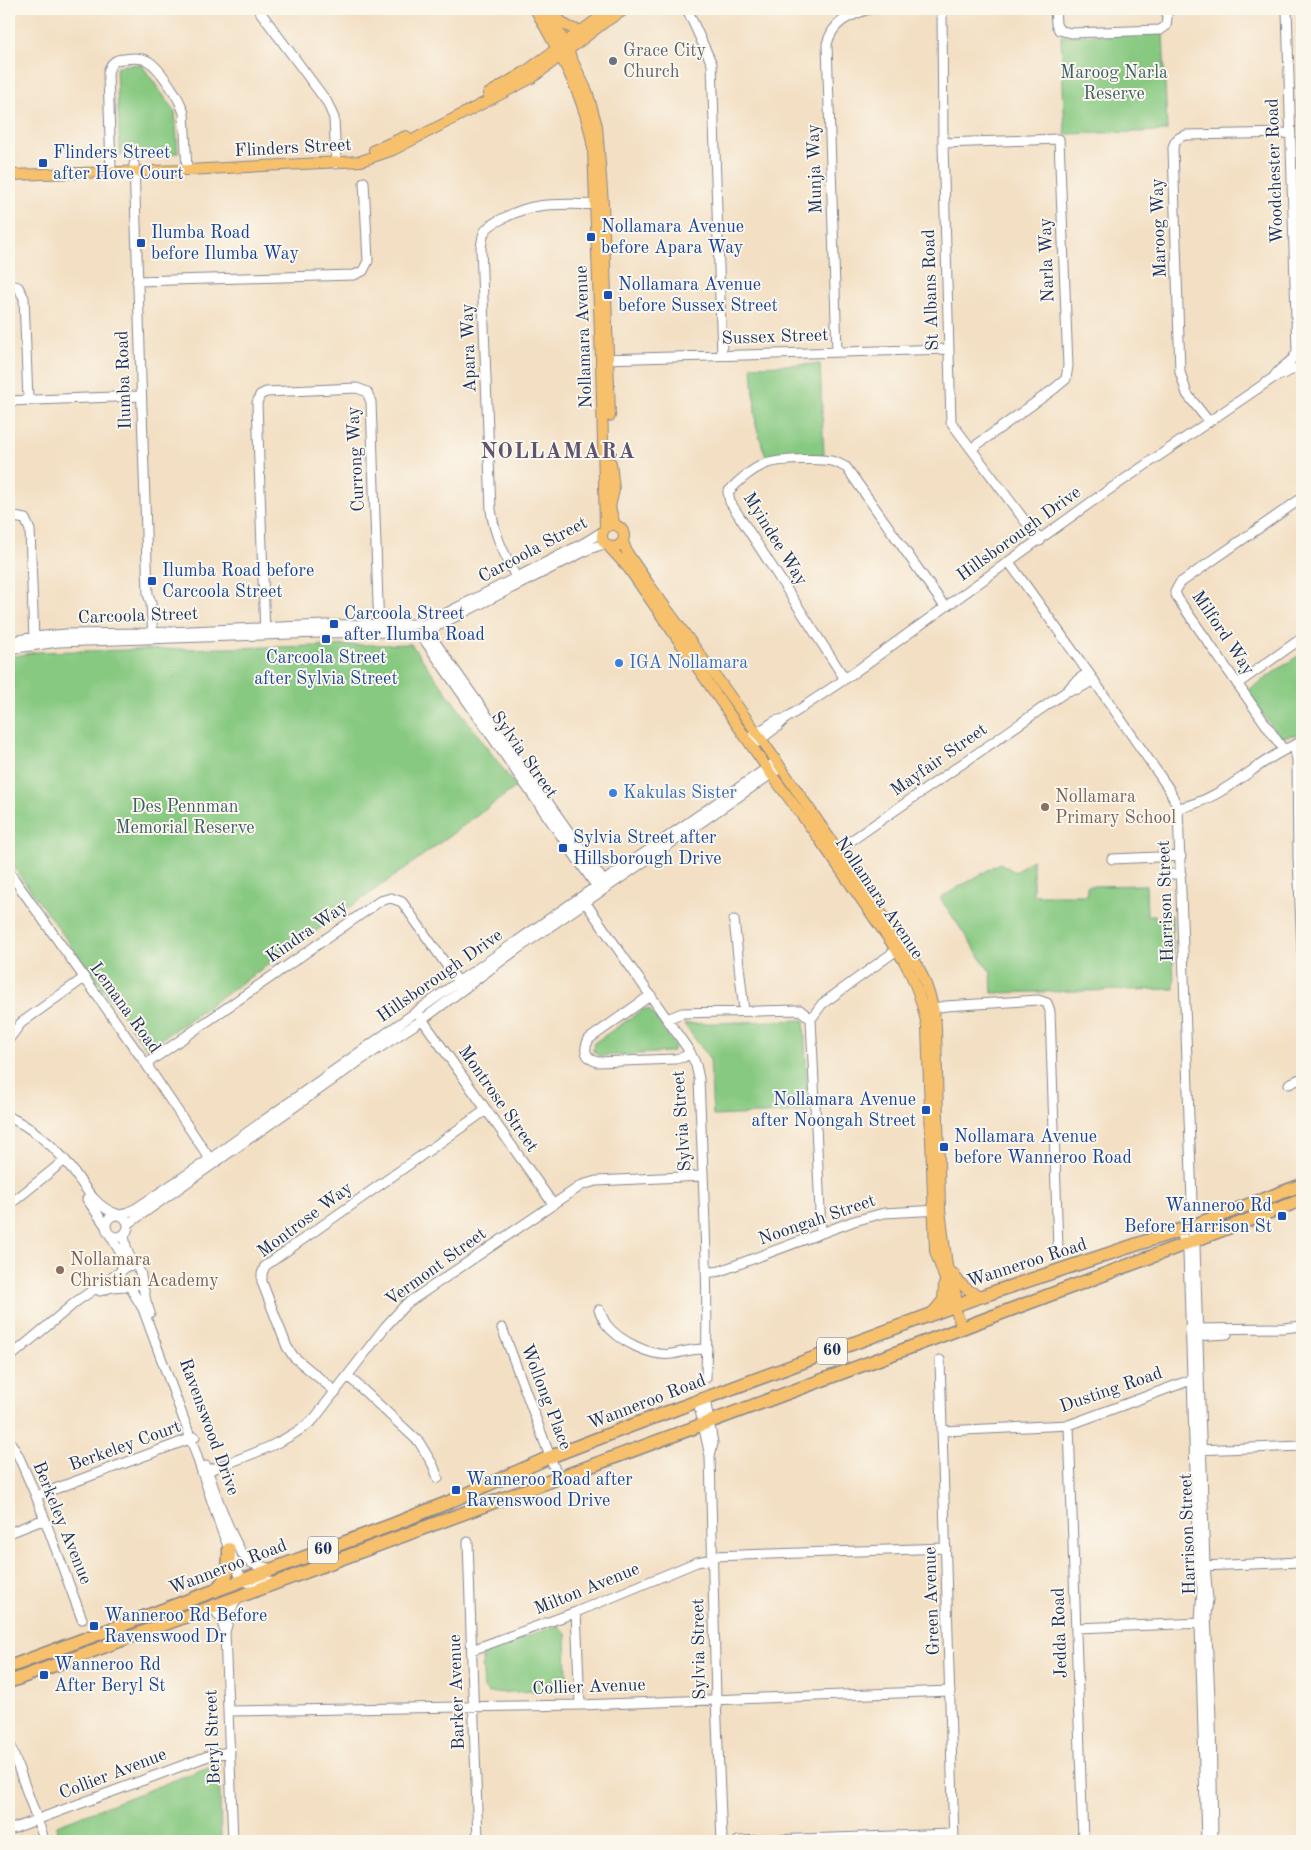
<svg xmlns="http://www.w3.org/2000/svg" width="1311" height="1850" font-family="'Old Standard TT',serif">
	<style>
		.green { fill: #87c981; stroke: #517c70 }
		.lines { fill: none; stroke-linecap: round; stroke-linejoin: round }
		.minor-casing { stroke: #878790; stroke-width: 11 }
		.major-casing { stroke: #878790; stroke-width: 12 }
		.highway-casing { stroke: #878790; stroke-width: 15 }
		.minor { stroke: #fff; stroke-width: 9 }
		.major { stroke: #f7c06c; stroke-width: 10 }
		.highway { stroke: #f7c06c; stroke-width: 12 }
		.worship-dot { fill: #6b7280; stroke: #fbf7ec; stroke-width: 2 }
		.transit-dot { fill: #1a4fb4; stroke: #fbf7ec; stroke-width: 2 }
		.shop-dot { fill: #3f7fe0; stroke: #fbf7ec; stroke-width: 2 }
		.education-dot { fill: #8d6e63; stroke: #fbf7ec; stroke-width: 2 }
		.labels { text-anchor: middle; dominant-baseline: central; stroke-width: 4; stroke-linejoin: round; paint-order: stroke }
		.shield { fill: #fbf7ec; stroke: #5e6b89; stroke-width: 1 }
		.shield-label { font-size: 16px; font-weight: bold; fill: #1b2f5e }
		.worship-label { font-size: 18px; fill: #5b616d; stroke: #fbf7ec; text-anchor: start }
		.park-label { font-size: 18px; fill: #3b5d68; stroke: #fbf7ec }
		.street-label { font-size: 18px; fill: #1b2f5e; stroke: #fbf7ec }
		.transit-label { font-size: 18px; fill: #164399; stroke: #fbf7ec; text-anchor: start }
		.shop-label { font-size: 18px; fill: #366cbe; stroke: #fbf7ec; text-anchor: start }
		.education-label { font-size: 18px; fill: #785e54; stroke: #fbf7ec; text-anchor: start }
		.district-label { font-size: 22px; font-weight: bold; letter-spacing: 1px; fill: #5f5470; stroke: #fbf7ec }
	</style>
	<rect width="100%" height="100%" fill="#fbf7ec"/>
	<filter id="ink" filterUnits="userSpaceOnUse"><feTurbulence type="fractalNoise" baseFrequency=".02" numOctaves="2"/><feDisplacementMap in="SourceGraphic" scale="10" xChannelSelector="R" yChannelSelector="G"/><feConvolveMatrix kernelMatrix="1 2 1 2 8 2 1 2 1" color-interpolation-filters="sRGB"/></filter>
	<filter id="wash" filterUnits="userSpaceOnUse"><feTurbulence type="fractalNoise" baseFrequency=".0096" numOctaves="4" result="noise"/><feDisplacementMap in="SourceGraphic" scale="20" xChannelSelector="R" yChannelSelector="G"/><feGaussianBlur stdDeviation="1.12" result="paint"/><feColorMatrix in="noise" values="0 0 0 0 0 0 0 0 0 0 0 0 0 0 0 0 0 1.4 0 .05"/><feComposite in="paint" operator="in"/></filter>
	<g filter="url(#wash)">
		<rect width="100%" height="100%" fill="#f3dfc3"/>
		<!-- green -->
		<path class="green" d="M1163,32L1167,131L1065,134L1061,36Z
			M141,64L175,112L178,153L120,155L116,69L118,66Z
			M1302,232V338L1299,320L1297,239Z
			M820,364L824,455L766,457L756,426L752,366Z
			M411,644L516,787L396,875L147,1049L9,861V657L36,652Z
			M1302,653V734L1279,737L1247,691Z
			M1033,859V895H1087V886L1146,885L1147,915H1155V919H1161V915H1172L1174,989L992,993L991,973L940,898L1000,863L1015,872Z
			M644,1009L650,1010L675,1046L672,1052L600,1056L593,1051L594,1043Z
			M804,1020L808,1112L713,1116L710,1059L684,1024Z
			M558,1625L566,1634L567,1682L560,1690L489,1693L484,1688L482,1657L487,1651Z
			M219,1763L221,1838L150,1841H59L56,1837L57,1825Z"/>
	</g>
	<g filter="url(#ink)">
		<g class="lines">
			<!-- minor casing -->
			<g class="minor-casing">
				<path id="minor" d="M258,9L327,102L334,118L336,164
					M687,9L712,64L722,355
					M942,9L943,143L951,422L1040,541
					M1055,9L1056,24L1059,30L1071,33L1160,30L1166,26L1168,9
					M1287,9L1297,351
					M943,143L1059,139L1068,366L1066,379L1054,389L971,449
					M134,164L148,594L151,603L153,639
					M111,171L108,73C110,64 114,59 124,59C132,58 141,57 148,61C159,67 176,94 181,105L184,113L187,170
					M137,281L354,275L363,271L368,261L364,182
					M9,285L18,287L24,298L28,400
					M837,351L827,44C833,21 849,16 869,9
					M602,359L949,349
					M1273,378C1279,368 1289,364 1294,357C1297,353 1296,351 1302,349
					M9,401L141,396
					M1209,422L1187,394L1180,372L1173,148C1175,140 1178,137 1186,135L1290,133
					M9,516L25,519L30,530L34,641
					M1009,562L1088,672L1169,789L1178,808L1192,1202
					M519,584C507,557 495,540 491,510L481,248C482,243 482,238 484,233C487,226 495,222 502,219C538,199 561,206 600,204
					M425,624L584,543L602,532
					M429,630L589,549L604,544
					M428,632L607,886
					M265,635L257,403L260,395L266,392L357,388L367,392L371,402L379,632
					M421,635L599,890
					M9,642L34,637L66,634L147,633L325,625L419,624
					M9,649L58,642L319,633L402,632L419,634
					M845,679L730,502L728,492C737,482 752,469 765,464C778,459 822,458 835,462C839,463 842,466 846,467L945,607
					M1237,684L1302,638
					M1067,691L1078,689L1094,680
					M748,739L775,721L784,719
					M756,743L777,727L785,719L845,679L1097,498L1273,378L1299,367
					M1294,745L1297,760L1298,857L1302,951
					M1283,749L1178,599L1175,592L1180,583L1302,498
					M1178,808C1225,800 1258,758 1302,742
					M832,854L1067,691L1075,682L1088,672
					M1112,859L1181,856
					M9,872L146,1064L212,1162
					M1166,874H1181
					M583,899L690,1052L696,1065L699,1079C703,1179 709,1278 706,1378
					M734,920L744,1011
					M651,995L589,1039C583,1050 585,1057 597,1062L675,1059L684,1057L690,1052
					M928,1009L946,1006L1038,1000L1047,1003L1050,1011L1058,1248
					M419,1015L553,1204
					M667,1019L682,1013L800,1010L811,1019L822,1004L901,947
					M811,1019L821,1233
					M9,1039L21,1023L84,978
					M146,1064L380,901L391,898L402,902L462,987
					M1289,1084L1302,1078
					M9,1117C30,1127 49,1142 64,1159C81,1178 91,1206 117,1214
					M87,1199L105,1225
					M9,1205L65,1160
					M106 1226a11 11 0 1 1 22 0a11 11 0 1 1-22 0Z
					M121,1215L135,1209L210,1159L458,982L777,761
					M128,1224L358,1062L422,1020L516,950L777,770
					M1180,1231L1188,1251L1198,1566L1202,1588L1200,1623L1206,1841
					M124,1234C125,1243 126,1251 131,1259C135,1266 141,1269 141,1277C139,1285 134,1288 125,1286L120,1280V1272L128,1265L135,1266
					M110,1235L120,1252L122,1269
					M1192,1235L1195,1246L1205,1566L1208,1600L1206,1615L1211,1719L1213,1841
					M706,1273L720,1271L854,1221L884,1213L940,1210
					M141,1277L146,1301L150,1313
					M130,1287L143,1309L191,1439L222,1531L242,1581L253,1583L269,1581
					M100,1291L112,1287L125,1286
					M599,1310C601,1314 603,1319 606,1324C619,1341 651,1357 672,1354C686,1352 691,1348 707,1349
					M502,1328L558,1478
					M1194,1329L1284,1328L1302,1326
					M1193,1336L1227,1334
					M9,1358L77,1301L120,1272
					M940,1360L954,1841
					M348,1376L419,1442L433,1465L438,1478
					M336,1392L294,1357L287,1347L262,1282V1274L265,1266L486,1110
					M705,1399L713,1443L710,1456L716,1699L722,1841
					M698,1401L710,1456
					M1069,1425L1083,1841
					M943,1431L1069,1425L1196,1378
					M9,1440L18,1455L36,1496L82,1619
					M1195,1450L1302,1446
					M206,1466C213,1486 234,1551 250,1562C256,1566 265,1567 272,1569
					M202,1473C240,1458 283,1446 314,1419L385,1327L406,1304L582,1185L596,1181L703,1176
					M36,1496L195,1437
					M9,1533L45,1519
					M468,1542L478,1841
					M713,1556L946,1548
					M1200,1566L1302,1562
					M212,1607L221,1618L225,1632L233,1841
					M576,1612L580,1705
					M1077,1628L1204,1623
					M225,1632L232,1607L239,1597
					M472,1650L576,1612L697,1562L713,1559
					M229,1711L580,1705L950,1691
					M9,1742L42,1833L44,1841
					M9,1830L211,1755L230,1752
					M738,1841L954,1834"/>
			</g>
			<!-- major casing -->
			<g class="major-casing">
				<path id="major" d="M535,9C559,52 586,99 593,148L601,359L605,527
					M546,9L559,32L587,91L597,126L603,204L610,416
					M552,11C560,21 567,29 580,30
					M488,94L526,71L611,9
					M374,150L406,136
					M9,175L187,170L361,161L393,150L532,78L605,22L626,9
					M611,463L614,490L610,507L615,525
					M602 536a11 11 0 1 1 22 0a11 11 0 1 1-22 0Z
					M623,542L628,554L648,583L757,733L918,966C928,986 934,1004 936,1026L940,1210L947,1266L956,1295
					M609,547L629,569L771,774L817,836L904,961C916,983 923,1003 927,1027L935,1251L962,1328
					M953,1273C961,1286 968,1291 981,1296
					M932,1313L943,1300L944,1284"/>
			</g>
			<!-- highway casing -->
			<g class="highway-casing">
				<path id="highway" d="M215,1591C229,1576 229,1568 229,1549
					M9,1667L394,1524L449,1502L550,1457L633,1425L970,1300L1189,1227L1302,1185
					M9,1682L922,1343L1302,1200"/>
			</g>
			<!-- minor -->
			<use href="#minor" class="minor"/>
			<!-- major -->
			<use href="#major" class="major"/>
			<!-- highway -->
			<use href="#highway" class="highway"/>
		</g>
	</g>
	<!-- markers -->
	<circle class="worship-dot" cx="613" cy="61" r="5"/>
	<g class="transit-dot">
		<rect x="38" y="158" width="10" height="10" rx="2.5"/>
		<rect x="586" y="232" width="10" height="10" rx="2.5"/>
		<rect x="136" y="238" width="10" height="10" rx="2.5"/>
		<rect x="603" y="290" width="10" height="10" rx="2.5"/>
		<rect x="147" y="576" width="10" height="10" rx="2.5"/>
		<rect x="329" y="619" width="10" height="10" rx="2.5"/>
		<rect x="321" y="634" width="10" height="10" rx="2.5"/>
		<rect x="558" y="843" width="10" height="10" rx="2.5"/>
		<rect x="921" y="1105" width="10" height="10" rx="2.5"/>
		<rect x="939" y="1142" width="10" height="10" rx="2.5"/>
		<rect x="1277" y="1211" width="10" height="10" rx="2.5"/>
		<rect x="451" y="1485" width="10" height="10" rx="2.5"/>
		<rect x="89" y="1621" width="10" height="10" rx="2.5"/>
		<rect x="39" y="1670" width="10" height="10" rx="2.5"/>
	</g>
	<g class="shop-dot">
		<circle cx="619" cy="663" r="5"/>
		<circle cx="613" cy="793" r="5"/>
	</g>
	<g class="education-dot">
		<circle cx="1045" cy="807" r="5"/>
		<circle cx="60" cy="1270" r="5"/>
	</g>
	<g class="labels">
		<!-- shield labels -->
		<g class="shield">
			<rect x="817" y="1337.5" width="30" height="27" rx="4"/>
			<rect x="308" y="1536.5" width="30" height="27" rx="4"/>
		</g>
		<g class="shield-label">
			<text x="832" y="1351">60</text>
			<text x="323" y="1550">60</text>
		</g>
		<!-- worship labels -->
		<g class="worship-label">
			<text x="623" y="51">Grace City<tspan x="623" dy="21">Church</tspan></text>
		</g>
		<!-- park labels -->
		<g class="park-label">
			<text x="1114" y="73">Maroog Narla<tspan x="1114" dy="21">Reserve</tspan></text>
			<text x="185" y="807">Des Pennman<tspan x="185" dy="21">Memorial Reserve</tspan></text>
		</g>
		<!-- street labels -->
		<g class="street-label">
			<text transform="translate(293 148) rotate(-3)">Flinders Street</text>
			<text transform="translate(815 169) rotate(-92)">Munja Way</text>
			<text transform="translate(1275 171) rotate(-92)">Woodchester Road</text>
			<text transform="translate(1159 228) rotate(-92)">Maroog Way</text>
			<text transform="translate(1047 260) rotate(-92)">Narla Way</text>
			<text transform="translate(931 290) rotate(-92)">St Albans Road</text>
			<text transform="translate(584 337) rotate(-92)">Nollamara Avenue</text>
			<text transform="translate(775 337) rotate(-2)">Sussex Street</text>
			<text transform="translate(469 348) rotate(-92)">Apara Way</text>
			<text transform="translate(124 380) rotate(-92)">Ilumba Road</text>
			<text transform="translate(356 459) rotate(-93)">Currong Way</text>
			<text transform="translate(1019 534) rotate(-36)">Hillsborough Drive</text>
			<text transform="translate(775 539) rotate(58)">Myindee Way</text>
			<text transform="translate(533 550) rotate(-28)">Carcoola Street</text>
			<text transform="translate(138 616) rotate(-2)">Carcoola Street</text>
			<text transform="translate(1223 633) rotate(56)">Milford Way</text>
			<text transform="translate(524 755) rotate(55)">Sylvia Street</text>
			<text transform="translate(939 760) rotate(-35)">Mayfair Street</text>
			<text transform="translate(879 898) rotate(56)">Nollamara Avenue</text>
			<text transform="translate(1166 901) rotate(-92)">Harrison Street</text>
			<text transform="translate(307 932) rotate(-35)">Kindra Way</text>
			<text transform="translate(440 976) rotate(-35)">Hillsborough Drive</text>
			<text transform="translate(125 1008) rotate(54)">Lemana Road</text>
			<text transform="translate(498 1099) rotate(55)">Montrose Street</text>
			<text transform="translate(682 1121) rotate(-94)">Sylvia Street</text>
			<text transform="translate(305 1220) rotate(-37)">Montrose Way</text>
			<text transform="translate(817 1220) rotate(-19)">Noongah Street</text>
			<text transform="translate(1027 1263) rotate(-18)">Wanneroo Road</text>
			<text transform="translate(436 1267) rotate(-36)">Vermont Street</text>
			<text transform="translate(1111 1390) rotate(-19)">Dusting Road</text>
			<text transform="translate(546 1397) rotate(69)">Wollong Place</text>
			<text transform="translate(647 1402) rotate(-21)">Wanneroo Road</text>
			<text transform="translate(209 1427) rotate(70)">Ravenswood Drive</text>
			<text transform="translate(125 1446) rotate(-20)">Berkeley Court</text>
			<text transform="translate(62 1523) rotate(68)">Berkeley Avenue</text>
			<text transform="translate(1188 1534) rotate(-92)">Harrison Street</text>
			<text transform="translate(228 1567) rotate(-21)">Wanneroo Road</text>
			<text transform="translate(587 1589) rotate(-22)">Milton Avenue</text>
			<text transform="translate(932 1601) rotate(-92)">Green Avenue</text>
			<text transform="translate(1060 1633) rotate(-92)">Jedda Road</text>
			<text transform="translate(699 1649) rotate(-91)">Sylvia Street</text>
			<text transform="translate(589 1687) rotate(-2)">Collier Avenue</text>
			<text transform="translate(457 1692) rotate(-92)">Barker Avenue</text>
			<text transform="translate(213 1737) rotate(-92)">Beryl Street</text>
			<text transform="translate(113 1774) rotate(-21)">Collier Avenue</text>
		</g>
		<!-- transit labels -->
		<g class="transit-label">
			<text x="53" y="153">Flinders Street<tspan x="53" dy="21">after Hove Court</tspan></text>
			<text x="601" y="227">Nollamara Avenue<tspan x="601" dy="21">before Apara Way</tspan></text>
			<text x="151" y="233">Ilumba Road<tspan x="151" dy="21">before Ilumba Way</tspan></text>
			<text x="618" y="285">Nollamara Avenue<tspan x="618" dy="21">before Sussex Street</tspan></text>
			<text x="162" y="571">Ilumba Road before<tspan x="162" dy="21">Carcoola Street</tspan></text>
			<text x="344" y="614">Carcoola Street<tspan x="344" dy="21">after Ilumba Road</tspan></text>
			<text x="326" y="658" text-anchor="middle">Carcoola Street<tspan x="326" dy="21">after Sylvia Street</tspan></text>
			<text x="573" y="838">Sylvia Street after<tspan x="573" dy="21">Hillsborough Drive</tspan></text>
			<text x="916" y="1100" text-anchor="end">Nollamara Avenue<tspan x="916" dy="21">after Noongah Street</tspan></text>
			<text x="954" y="1137">Nollamara Avenue<tspan x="954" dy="21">before Wanneroo Road</tspan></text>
			<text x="1272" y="1206" text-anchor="end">Wanneroo Rd<tspan x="1272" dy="21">Before Harrison St</tspan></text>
			<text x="466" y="1480">Wanneroo Road after<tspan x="466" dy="21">Ravenswood Drive</tspan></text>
			<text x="104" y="1616">Wanneroo Rd Before<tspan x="104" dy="21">Ravenswood Dr</tspan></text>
			<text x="54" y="1665">Wanneroo Rd<tspan x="54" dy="21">After Beryl St</tspan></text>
		</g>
		<!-- shop labels -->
		<g class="shop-label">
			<text x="629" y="663">IGA Nollamara</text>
			<text x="623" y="793">Kakulas Sister</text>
		</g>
		<!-- education labels -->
		<g class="education-label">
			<text x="1055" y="797">Nollamara<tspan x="1055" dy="21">Primary School</tspan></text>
			<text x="70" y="1260">Nollamara<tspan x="70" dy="21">Christian Academy</tspan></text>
		</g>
		<!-- district labels -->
		<g class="district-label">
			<text x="558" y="452">NOLLAMARA</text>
		</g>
	</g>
	<!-- margin -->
	<rect width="1311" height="1850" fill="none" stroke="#fbf7ec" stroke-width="30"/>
</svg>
